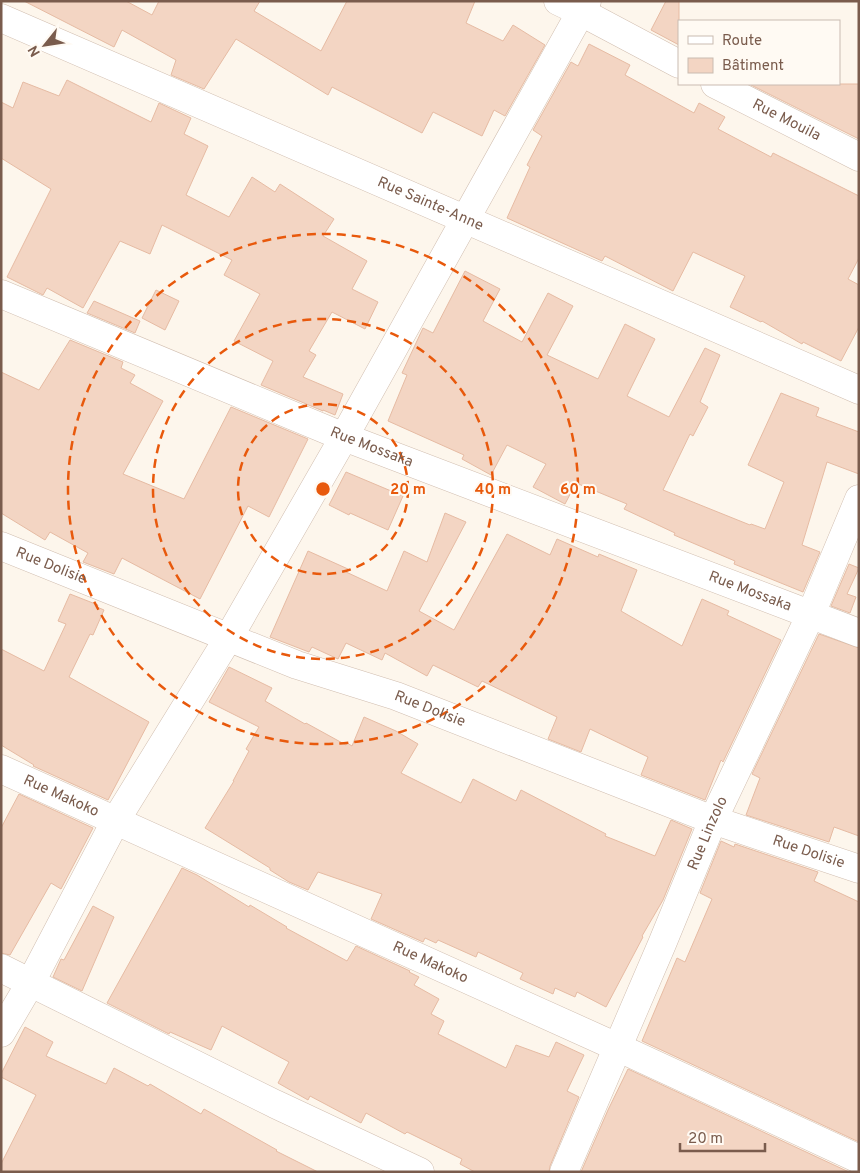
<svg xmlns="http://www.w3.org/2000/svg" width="860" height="1173" font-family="Overpass,sans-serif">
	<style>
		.building { fill: #f3d5c3; stroke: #e6bba3 }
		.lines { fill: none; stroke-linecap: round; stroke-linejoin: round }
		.minor-casing { stroke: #d1beb0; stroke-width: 29 }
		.minor { stroke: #fff; stroke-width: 28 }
		.ring { fill: none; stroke: #e8590c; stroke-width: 2.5; stroke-dasharray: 9 6 }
		.labels { text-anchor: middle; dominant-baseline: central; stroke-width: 4; stroke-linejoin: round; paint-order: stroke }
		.street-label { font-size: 15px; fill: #7a5c4d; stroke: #fffaf3 }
		.centre { fill: #e8590c; stroke: #fffaf3; stroke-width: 2.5 }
		.ring-label { font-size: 15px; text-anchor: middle; font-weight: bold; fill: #e8590c; stroke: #fffaf3; stroke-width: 4; stroke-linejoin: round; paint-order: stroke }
	</style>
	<rect width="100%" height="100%" fill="#fdf6ec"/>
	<!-- building -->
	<path class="building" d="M24,1H126L152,15L159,1H260L254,11L321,51L347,1H475L466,23L503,41L513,25L545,45L505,116L494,110L482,136L433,112L422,133L332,87L328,95L236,39L204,89L171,75L176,60L122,30L114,47Z
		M666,1H679V45L651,30Z
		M589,44L630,65L625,75L694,113L699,103L725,117L718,129L771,157L773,153L859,196V258L848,279L859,285V327L841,361L803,342L802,344L762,321L761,322L730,307L745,276L693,252L673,291L605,256L602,261L507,218L530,167L527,165L542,136L533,130L571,62L578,66Z
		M67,80L151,122L159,103L191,118L184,134L208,146L186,195L229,217L252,177L275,192L280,184L334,219L323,236L367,261L352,289L378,302L365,329L332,312L309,351L316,355L303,377L343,394L335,415L323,410V411L261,385L273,361L234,341L260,294L224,275L232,260L162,225L150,254L120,241L83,308L47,288L43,295L7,277L51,189L1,158V102L13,108L23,82L59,96Z
		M749,84H859V139Z
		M465,271L500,289L483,321L522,342L548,293L573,306L547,355L598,379L625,324L655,339L627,396L669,417L705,348L720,355L700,402L708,407L693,436L690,434L663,490L750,525L751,524L765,529L784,482L748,465L781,393L819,408L816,416L859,432V474L827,462L802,545L820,552L803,592L734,564L735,561L674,535L675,533L624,509L627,504L576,483L565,504L533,487L546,464L507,445L491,475L462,459L464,455L388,421L407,375L402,373L423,328L433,333Z
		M156,290L179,301L165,330L142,318Z
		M94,301L140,321L135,333L87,313Z
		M70,340L123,362L121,368L135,375L130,383L163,401L123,474L184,499L231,407L308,439L269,517L248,506L200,599L122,558L114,574L83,562L88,553L50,532L45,540L1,513V372L39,390Z
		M346,472L403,496L388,530L350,513L349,515L329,505Z
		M445,513L466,522L419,611L454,630L507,534L550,555L557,539L598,557L599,554L637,570L621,611L682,646L702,599L729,611L727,615L781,640L723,762L721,760L705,800L641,775L648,757L590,729L581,752L548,739L557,717L482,681L478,687L433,665L427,676L385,653L382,660L346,643L338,659L312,647L309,652L270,637L308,551L348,569L346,572L387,591L404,551L427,562Z
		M849,564L859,568L847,594L856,597L850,613L831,606Z
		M70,594L98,605L97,607L104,610L93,635L90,634L69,677L149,722L108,800L33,766L34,765L1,745V649L44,671L66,624L58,621Z
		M819,634L859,648V836L834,827L829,842L746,815L760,778L752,774Z
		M229,667L272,688L265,701L305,724L306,723L346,745L347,743L352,746L364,717L396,731L418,744L401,773L461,803L473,779L516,801L521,790L606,834L605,836L655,856L671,820L692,829L663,900L642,936L643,937L606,1007L577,992L575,997L555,988L553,994L520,979L523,973L478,952L476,957L438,940L436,943L425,938L423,942L371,919L382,894L318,872L308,890L289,882L270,870V868L205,828L234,781H233L249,751L246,749L259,727L209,702Z
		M19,794L93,828L61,889L51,883L10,955L1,953V828Z
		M721,841L734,847L735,844L818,872L814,881L859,902V1142L642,1041L677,958L685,962L712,899L700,893Z
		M182,868L197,875L249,907L250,905L287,927L286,928L347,961L356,946L410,971L409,972L419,977L414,985L439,999L431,1014L444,1021L438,1034L506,1068L516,1045L549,1057L556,1042L584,1055L567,1091L579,1097L550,1166L549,1172H475L460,1164L462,1159L407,1132L405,1134L366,1113L361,1123L310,1096L308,1100L278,1083L289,1062L222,1026L211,1050L170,1032L169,1034L107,1003Z
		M93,906L114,917L82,991L53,977L61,959L64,960Z
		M25,1027L53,1042L46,1056L106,1084L114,1068L148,1086L150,1084L201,1114L204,1109L277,1150L276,1151L318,1172H1V1164L36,1095L1,1077V1074Z
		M628,1069L849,1172H581L608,1110Z"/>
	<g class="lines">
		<!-- minor casing -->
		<g class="minor-casing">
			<g id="minor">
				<path d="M558,1L581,12L679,64"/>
				<path id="s1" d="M1,18L859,390"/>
				<path id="s2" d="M715,84L859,157"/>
				<path id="s3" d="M1,294L344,437L859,633"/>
				<path id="s4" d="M1,546L297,665L396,696L713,820L859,869"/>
				<path id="s5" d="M1,769L617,1047L859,1159"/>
				<path d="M1,968L275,1104L420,1172"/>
				<path d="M1,1033L31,982L116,820L229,637L344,437L587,1"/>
				<path id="s6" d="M564,1172L662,944L713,820L811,614L859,499"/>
			</g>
		</g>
		<!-- minor -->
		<use href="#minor" class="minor"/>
	</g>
	<!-- distance rings -->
	<g class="ring">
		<circle cx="323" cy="489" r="85"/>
		<circle cx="323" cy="489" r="170"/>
		<circle cx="323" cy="489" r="255"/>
	</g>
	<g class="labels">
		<!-- street labels -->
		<g class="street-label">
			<text stroke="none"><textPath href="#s2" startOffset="80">Rue Mouila</textPath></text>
			<text stroke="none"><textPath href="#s1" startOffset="468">Rue Sainte-Anne</textPath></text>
			<text stroke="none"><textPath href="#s3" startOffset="401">Rue Mossaka</textPath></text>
			<text stroke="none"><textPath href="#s4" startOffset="54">Rue Dolisie</textPath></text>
			<text stroke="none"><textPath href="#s3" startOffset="806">Rue Mossaka</textPath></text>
			<text stroke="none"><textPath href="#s4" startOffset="459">Rue Dolisie</textPath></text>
			<text stroke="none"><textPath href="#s5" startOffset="66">Rue Makoko</textPath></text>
			<text stroke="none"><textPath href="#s6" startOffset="368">Rue Linzolo</textPath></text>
			<text stroke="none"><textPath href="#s4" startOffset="864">Rue Dolisie</textPath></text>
			<text stroke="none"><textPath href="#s5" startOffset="471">Rue Makoko</textPath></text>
		</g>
	</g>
	<circle cx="323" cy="489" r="8" class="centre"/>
	<g class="ring-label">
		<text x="408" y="494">20 m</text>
		<text x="493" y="494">40 m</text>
		<text x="578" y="494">60 m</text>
	</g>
	<!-- border -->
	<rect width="860" height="1173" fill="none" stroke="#7a5c4d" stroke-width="5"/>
	<!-- legend -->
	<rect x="678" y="20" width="162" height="65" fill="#fffaf3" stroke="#cabbb1"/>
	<rect x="688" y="36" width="25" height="8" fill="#ffffff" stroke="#cabbb1"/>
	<text x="722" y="45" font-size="15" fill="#7a5c4d">Route</text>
	<rect x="688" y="58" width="25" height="15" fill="#f3d5c3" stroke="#cabbb1"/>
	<text x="722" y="70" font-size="15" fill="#7a5c4d">Bâtiment</text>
	<!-- north arrow -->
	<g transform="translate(45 45) rotate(240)" stroke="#fffaf3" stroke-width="4" paint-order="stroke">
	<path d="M0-4L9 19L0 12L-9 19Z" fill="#7a5c4d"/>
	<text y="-8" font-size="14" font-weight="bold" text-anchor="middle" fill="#7a5c4d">N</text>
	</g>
	<!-- scale -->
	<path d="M680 1143v8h85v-8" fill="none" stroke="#7a5c4d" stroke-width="2.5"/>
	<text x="688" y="1143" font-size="15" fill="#7a5c4d" stroke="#fffaf3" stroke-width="4" paint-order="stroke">20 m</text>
</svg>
